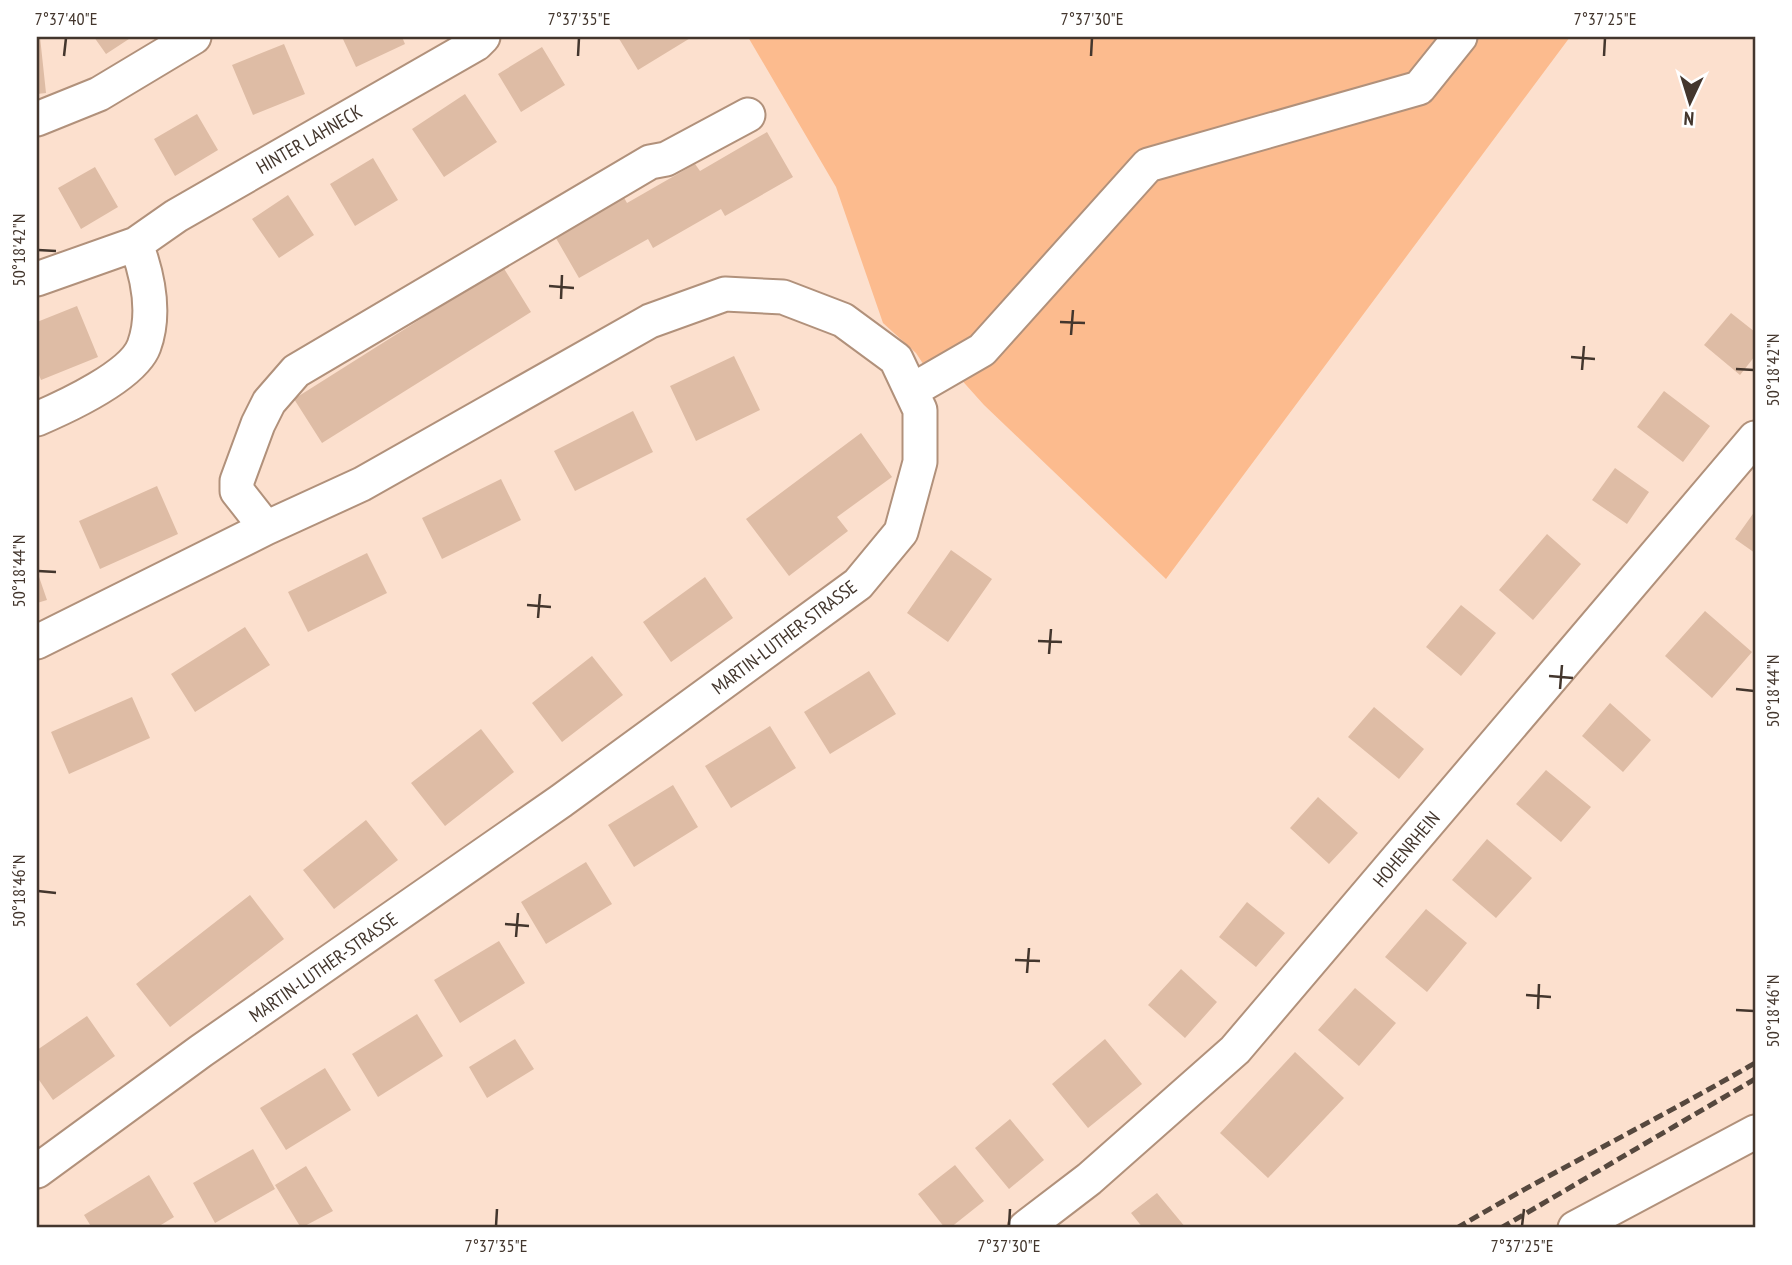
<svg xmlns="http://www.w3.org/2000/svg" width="1792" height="1265" font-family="'PT Sans Narrow',sans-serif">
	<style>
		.green { fill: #fcbb8e }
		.building { fill: #debca5 }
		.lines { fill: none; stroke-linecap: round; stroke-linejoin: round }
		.minor-casing { stroke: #b1917b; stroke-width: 37 }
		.minor { stroke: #fff; stroke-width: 33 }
		.rail { stroke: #56483e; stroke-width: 5; stroke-dasharray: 10 5; stroke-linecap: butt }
		.ticks { fill: none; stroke: #43362d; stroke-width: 2.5 }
		.labels { text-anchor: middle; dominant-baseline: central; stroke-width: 7; stroke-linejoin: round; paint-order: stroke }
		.street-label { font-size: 19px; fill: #43362d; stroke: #fff }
		.neatline { fill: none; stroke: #43362d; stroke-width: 2.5 }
		.ticks-label { font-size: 18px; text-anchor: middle; fill: #43362d }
	</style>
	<rect width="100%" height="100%" fill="#fce0ce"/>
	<!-- green -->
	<path class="green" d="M748,37H1570L1166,579L984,405L949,366L931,376L916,353L883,323L836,187Z"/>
	<!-- building -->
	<path class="building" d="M37,37H40L46,93L37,94Z
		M94,37H132L106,54Z
		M342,37H402L405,44L356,67Z
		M618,37H692L638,70Z
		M284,44L305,94L253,115L232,65Z
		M542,47L565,85L521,112L498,74Z
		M465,94L497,142L444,177L412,129Z
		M197,114L218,150L175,176L154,139Z
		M767,132L793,177L725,216L721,209L653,248L648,239L579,278L553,233L622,194L627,203L695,164L700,171Z
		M373,158L398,200L355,226L330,184Z
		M95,167L118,207L81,229L58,188Z
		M288,195L314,235L279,258L252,219Z
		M503,267L531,312L322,443L294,399Z
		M77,306L98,357L41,380L37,370V322Z
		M1731,313L1755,332V356L1740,375L1704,345Z
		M734,356L760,410L696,441L670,386Z
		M1664,391L1710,426L1683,462L1637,427Z
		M633,411L653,452L575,491L554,451Z
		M861,433L892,477L837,517L848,531L789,576L746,519Z
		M1615,468L1649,492L1627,524L1592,500Z
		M501,479L521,520L442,559L422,518Z
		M157,486L178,534L100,569L79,521Z
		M1755,511V553L1735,539Z
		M1547,534L1581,564L1533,620L1499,590Z
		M951,550L992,579L948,642L907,613Z
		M367,553L387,593L308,632L288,592Z
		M37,571L47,600L37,603Z
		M705,577L733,618L671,662L643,622Z
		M1461,605L1496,633L1461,676L1426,647Z
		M1705,611L1752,652L1712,698L1665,656Z
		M245,627L270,665L195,712L171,674Z
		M592,656L623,695L562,742L532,703Z
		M869,671L896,714L830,754L804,712Z
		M132,697L150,738L69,774L51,732Z
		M1610,703L1651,740L1623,772L1582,736Z
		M1374,707L1424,749L1399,779L1348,737Z
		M770,726L796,768L731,808L705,766Z
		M481,729L514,772L445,826L411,783Z
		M1546,770L1591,807L1561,842L1516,804Z
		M673,785L698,827L634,867L608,825Z
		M1318,797L1358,833L1329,864L1290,828Z
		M366,820L398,860L334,909L303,870Z
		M1487,839L1532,878L1496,918L1452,880Z
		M586,862L612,904L546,944L521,902Z
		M250,895L284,939L170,1027L136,984Z
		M1247,902L1285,933L1256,967L1219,937Z
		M1426,909L1467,943L1427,992L1385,957Z
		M499,941L525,983L460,1023L434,980Z
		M1181,969L1217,1002L1185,1038L1148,1005Z
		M1355,988L1396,1023L1359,1066L1318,1030Z
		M417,1014L443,1056L378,1097L352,1054Z
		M87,1016L115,1056L53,1100L37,1077V1050Z
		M515,1039L534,1069L487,1098L469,1067Z
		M1105,1039L1142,1084L1088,1128L1052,1084Z
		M1295,1052L1344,1098L1268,1178L1220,1133Z
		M325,1068L351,1110L286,1150L260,1108Z
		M1010,1119L1044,1160L1009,1189L975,1148Z
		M253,1149L275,1189L215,1223L193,1183Z
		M955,1165L984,1201L950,1228H945L918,1194Z
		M306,1166L333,1211L301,1228L275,1185Z
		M149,1175L174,1217L156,1228H92L84,1215Z
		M1157,1193L1186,1228H1143L1131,1213Z"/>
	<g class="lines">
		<!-- minor casing -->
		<g class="minor-casing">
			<path id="minor" d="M37,119L99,94L194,37
				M37,279L136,244L176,216L476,44L483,37
				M911,391L982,350L1148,165L1419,88L1460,37
				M37,419C65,407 133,376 144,346C156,313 148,276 136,244
				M266,528L237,491V481L258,424L269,402L296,371L650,162L666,159L748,115
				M37,642L266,528L362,484L650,321L725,294L783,297L843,320L896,359L920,410V462L901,532L858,584L561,801L201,1051L37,1171
				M1025,1228L1089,1179L1235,1050L1755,438
				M1575,1228L1755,1132"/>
		</g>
		<!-- minor -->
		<use href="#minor" class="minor"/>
		<!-- rail -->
		<path class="rail" d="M1457,1228C1555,1170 1657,1120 1755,1063
			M1501,1228L1755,1079"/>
	</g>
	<!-- ticks -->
	<path class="ticks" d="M64,56L66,38M578,56L579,38M1091,56L1092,38M1604,56L1605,38M38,250L56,251M549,286L574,288M561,299L562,275M1060,322L1085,323M1071,335L1073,310M1571,357L1595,359M1736,369L1754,370M1582,370L1584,346M38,571L56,572M527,605L551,607M538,618L540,594M1038,641L1062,642M1049,654L1051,629M1549,676L1573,678M1560,689L1562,665M1736,689L1754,691M38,891L56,893M505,924L529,926M516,937L518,913M1015,960L1040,961M1027,973L1029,948M1526,995L1551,997M1538,1009L1539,984M1736,1010L1754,1011M496,1226L497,1209M1009,1226L1010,1209M1522,1226L1524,1209"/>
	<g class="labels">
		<!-- street labels -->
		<g class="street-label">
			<text transform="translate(309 139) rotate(-30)">HINTER LAHNECK</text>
			<text transform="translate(784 637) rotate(-37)">MARTIN-LUTHER-STRASSE</text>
			<text transform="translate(1406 849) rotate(-50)">HOHENRHEIN</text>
			<text transform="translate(323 967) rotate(-35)">MARTIN-LUTHER-STRASSE</text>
		</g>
	</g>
	<!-- border -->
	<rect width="1792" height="1265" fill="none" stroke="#ffffff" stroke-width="77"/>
	<!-- north arrow -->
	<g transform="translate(1690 102) rotate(184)" stroke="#ffffff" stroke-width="5" paint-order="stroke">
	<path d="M0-5L12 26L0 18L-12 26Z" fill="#43362d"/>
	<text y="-10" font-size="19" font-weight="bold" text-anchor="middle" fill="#43362d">N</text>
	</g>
	<rect x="38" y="38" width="1716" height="1188" class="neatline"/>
	<g class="ticks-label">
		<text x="66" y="25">7°37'40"E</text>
		<text x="579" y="25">7°37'35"E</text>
		<text x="1092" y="25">7°37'30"E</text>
		<text x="1605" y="25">7°37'25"E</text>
		<text transform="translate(19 250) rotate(-90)" y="6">50°18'42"N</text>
		<text transform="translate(1773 370) rotate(-90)" y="6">50°18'42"N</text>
		<text transform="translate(19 571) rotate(-90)" y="6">50°18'44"N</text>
		<text transform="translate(1773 691) rotate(-90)" y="6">50°18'44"N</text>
		<text transform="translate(19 891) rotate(-90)" y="6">50°18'46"N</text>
		<text transform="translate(1773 1011) rotate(-90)" y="6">50°18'46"N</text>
		<text x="496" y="1252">7°37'35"E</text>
		<text x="1009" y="1252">7°37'30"E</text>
		<text x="1522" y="1252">7°37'25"E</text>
	</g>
</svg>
